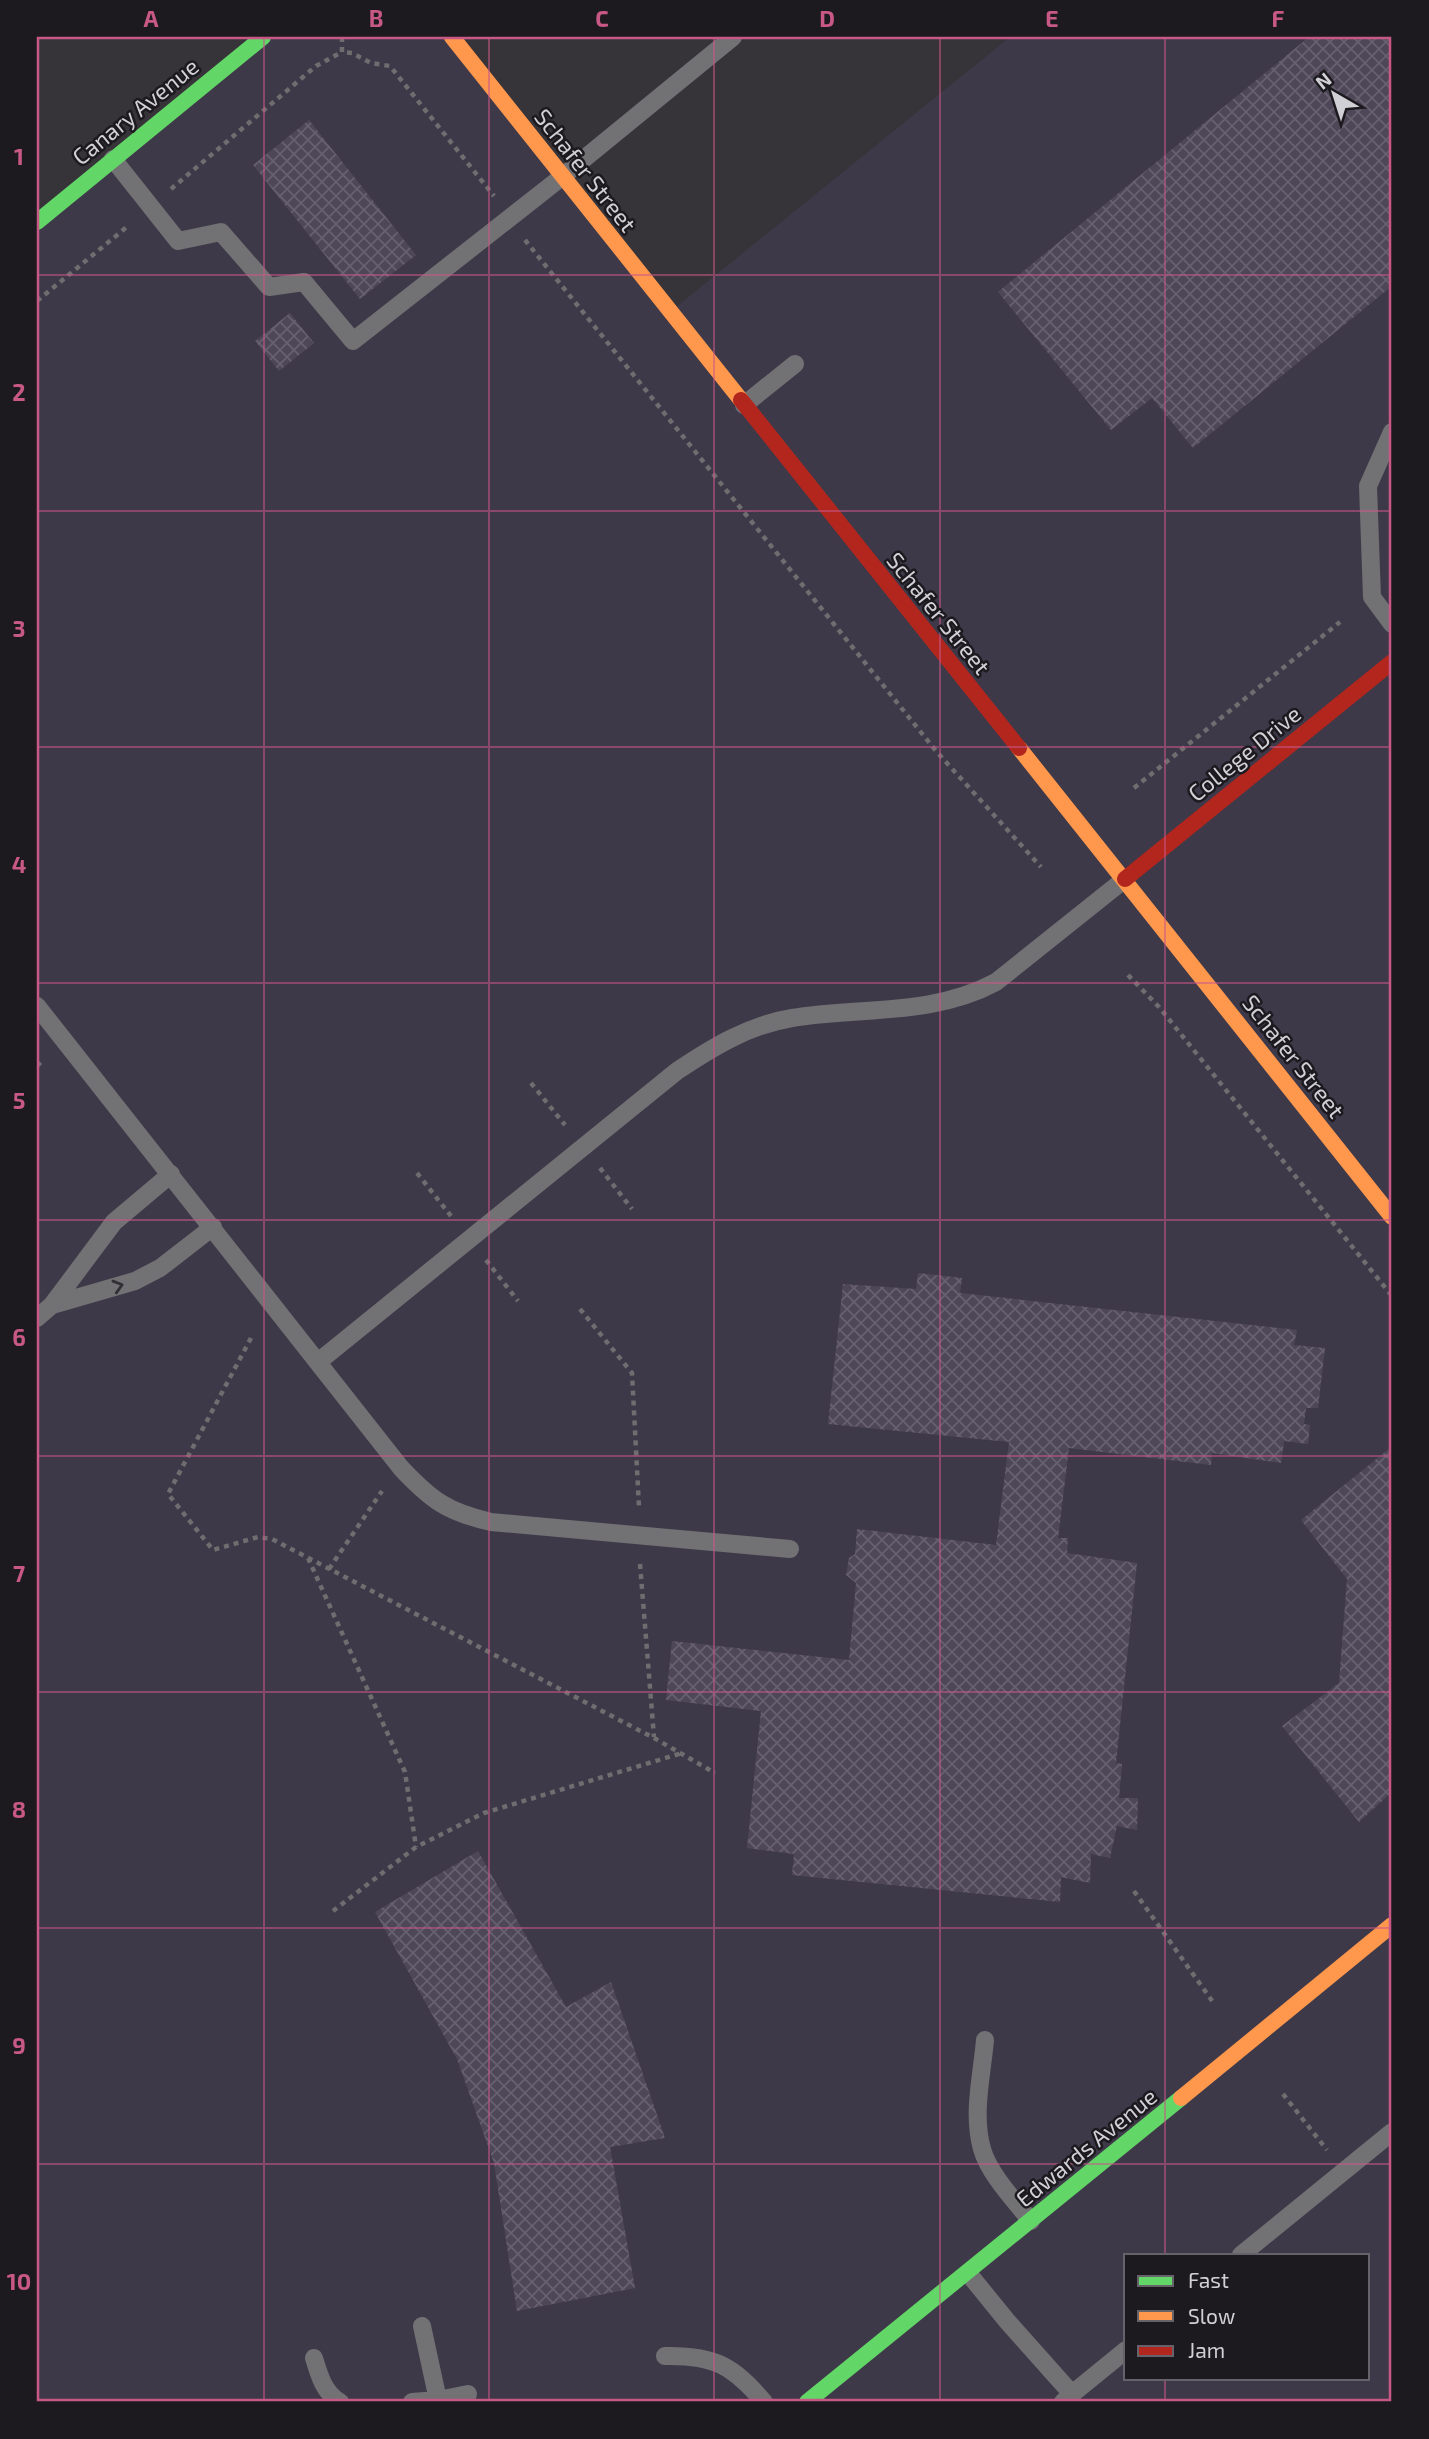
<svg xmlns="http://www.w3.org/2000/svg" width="1429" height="2439" font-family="'Exo 2',sans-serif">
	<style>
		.built { fill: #3e3948; fill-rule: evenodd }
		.building { fill: url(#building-cross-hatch) }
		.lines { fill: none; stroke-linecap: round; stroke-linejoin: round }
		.path { stroke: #6e6d6f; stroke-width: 4.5; stroke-dasharray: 5 5; stroke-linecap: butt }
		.lane { stroke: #727174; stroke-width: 18 }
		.fast { stroke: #63d668; stroke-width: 16 }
		.slow { stroke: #ff974d; stroke-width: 16 }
		.jam { stroke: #b3261e; stroke-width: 16 }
		.oneway { stroke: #323034 }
		.grid { fill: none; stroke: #c85886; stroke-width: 2; stroke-opacity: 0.55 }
		.labels { text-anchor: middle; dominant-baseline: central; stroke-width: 5; stroke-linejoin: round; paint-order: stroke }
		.street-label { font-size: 23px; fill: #d2d0d7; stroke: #1c1a1f }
		.neatline { fill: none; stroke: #c85886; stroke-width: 2.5 }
		.grid-label { font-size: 23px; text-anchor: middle; font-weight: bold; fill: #c85886 }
	</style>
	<defs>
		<pattern id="building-cross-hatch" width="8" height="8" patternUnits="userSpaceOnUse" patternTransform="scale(1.75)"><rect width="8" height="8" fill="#4e4758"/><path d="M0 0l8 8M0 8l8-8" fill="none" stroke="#67606f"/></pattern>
	</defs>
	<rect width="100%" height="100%" fill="#363439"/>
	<!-- built -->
	<path class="built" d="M263,37H452L670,312L1010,37H1392V2402H37V222ZM1126,2255H1368V2378H1126Z"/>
	<!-- building -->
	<path class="building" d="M1309,37H1392V286L1193,448L1152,398L1111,430L998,292Z
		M309,120L416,255L360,299L253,165Z
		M290,313L314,343L279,371L255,341Z
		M918,1273L962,1278L960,1293L1297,1330L1294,1345L1325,1348L1318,1408H1306L1304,1424L1310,1425L1308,1444L1284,1441L1281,1463L1212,1453L1211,1465L1069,1448L1058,1538H1068L1067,1553L1137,1563L1116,1763L1122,1764L1119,1798H1138L1137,1830L1117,1826L1110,1858L1091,1854L1090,1883L1061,1877L1060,1902L792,1875L794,1854L747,1848L761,1711L666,1700L672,1641L849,1660L856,1583L846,1575L849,1558L855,1554L857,1529L996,1545L1009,1442L828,1424L843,1284L916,1289Z
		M1390,1448L1392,1451V1792L1359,1822L1282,1726L1339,1683L1347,1579L1301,1520Z
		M478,1851L566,2007L611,1982L665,2138L610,2147L635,2288L517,2311L494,2163L457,2059L375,1912Z"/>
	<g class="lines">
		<!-- path -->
		<path class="path" d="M342,37V52L352,53L371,63L390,66L494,196
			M171,189L316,66L342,52
			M525,240L936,751L1041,867
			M37,301L128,226
			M1134,788L1340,622
			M1128,975L1159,1007L1392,1296
			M37,1066L43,1060
			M531,1083L565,1125
			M600,1168L632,1209
			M417,1173L451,1216
			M486,1260L518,1301
			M580,1309L632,1373L639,1507
			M251,1338L168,1494L213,1550L258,1537L272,1539L654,1738L715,1773
			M308,1558L405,1772L416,1847
			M640,1564L654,1737
			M329,1569L382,1491
			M1134,1891L1215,2005
			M333,1911L416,1847L484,1813L682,1753
			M1283,2094L1327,2150"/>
		<!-- lane -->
		<path class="lane" d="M113,159L178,241L221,232L269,287L304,282L353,341L563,176L733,37
			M744,405L795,364
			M1392,432L1368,486L1372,597L1392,624
			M37,1006L401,1468C431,1500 447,1512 491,1522L790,1549
			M52,1305L135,1281L160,1268L213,1227
			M37,1318L52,1305L114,1222L171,1174
			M318,1362L677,1071C713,1047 749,1025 792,1018C861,1007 933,1016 996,982L1125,879
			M985,2040C982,2075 972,2114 982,2149C989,2174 1015,2201 1031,2221
			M1241,2255L1392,2132
			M968,2273L1007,2321L1072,2394L1063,2402
			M665,2356C715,2355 733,2366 764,2402
			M314,2358C319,2375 324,2393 340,2402
			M1072,2394L1126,2350
			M412,2402L438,2400L422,2326
			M438,2402V2400L468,2394"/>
		<!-- fast -->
		<path class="fast" d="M37,222L263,37
			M807,2402L1181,2098"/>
		<!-- slow -->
		<path class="slow" d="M452,37L741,400
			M1019,748L1392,1217
			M1181,2098L1392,1925"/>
		<!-- jam -->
		<path class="jam" d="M741,400L1019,748
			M1125,879L1392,662"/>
	</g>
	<!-- one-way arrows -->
	<defs><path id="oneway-chevron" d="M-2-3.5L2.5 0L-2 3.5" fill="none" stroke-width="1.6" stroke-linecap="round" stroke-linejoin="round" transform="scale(1.75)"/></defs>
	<use class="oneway" href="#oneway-chevron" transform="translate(118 1286) rotate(-16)"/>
	<!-- grid -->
	<path class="grid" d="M264,37V2402M489,37V2402M714,37V2402M940,37V2402M1165,37V2255M37,275H1392M37,511H1392M37,747H1392M37,983H1392M37,1220H1392M37,1456H1392M37,1692H1392M37,1928H1392M37,2164H1392M1165,2378V2402"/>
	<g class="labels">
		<!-- street labels -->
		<g class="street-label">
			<text transform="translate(135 111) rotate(-39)">Canary Avenue</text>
			<text transform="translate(586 170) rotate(52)">Schafer Street</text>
			<text transform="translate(939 613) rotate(51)">Schafer Street</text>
			<text transform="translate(1244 753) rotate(-39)">College Drive</text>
			<text transform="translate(1294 1056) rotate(52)">Schafer Street</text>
			<text transform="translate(1086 2147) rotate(-39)">Edwards Avenue</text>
		</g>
	</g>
	<!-- border -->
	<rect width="1429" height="2439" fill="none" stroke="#1c1a1f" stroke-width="77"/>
	<!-- legend -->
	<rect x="1124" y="2254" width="245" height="126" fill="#1c1a1f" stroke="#656369" stroke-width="2"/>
	<rect x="1138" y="2276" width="35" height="10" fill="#63d668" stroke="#656369" stroke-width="2"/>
	<text x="1188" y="2288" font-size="21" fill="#d2d0d7">Fast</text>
	<rect x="1138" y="2311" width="35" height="10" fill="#ff974d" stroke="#656369" stroke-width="2"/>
	<text x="1188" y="2324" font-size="21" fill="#d2d0d7">Slow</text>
	<rect x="1138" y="2346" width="35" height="10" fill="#b3261e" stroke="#656369" stroke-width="2"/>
	<text x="1188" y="2358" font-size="21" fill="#d2d0d7">Jam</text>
	<!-- north arrow -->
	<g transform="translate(1334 94) rotate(321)" stroke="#1c1a1f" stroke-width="5" paint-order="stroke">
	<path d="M0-5L12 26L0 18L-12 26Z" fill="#d2d0d7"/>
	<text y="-10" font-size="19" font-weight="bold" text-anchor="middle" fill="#d2d0d7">N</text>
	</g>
	<rect x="38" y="38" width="1352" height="2362" class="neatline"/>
	<g class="grid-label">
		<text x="151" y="27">A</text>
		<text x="376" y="27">B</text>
		<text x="602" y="27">C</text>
		<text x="827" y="27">D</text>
		<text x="1052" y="27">E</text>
		<text x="1278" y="27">F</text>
		<text x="19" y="165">1</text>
		<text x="19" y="401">2</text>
		<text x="19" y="637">3</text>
		<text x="19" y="873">4</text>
		<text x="19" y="1109">5</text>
		<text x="19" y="1346">6</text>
		<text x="19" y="1582">7</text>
		<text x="19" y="1818">8</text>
		<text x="19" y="2054">9</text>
		<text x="19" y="2290">10</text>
	</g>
</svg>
